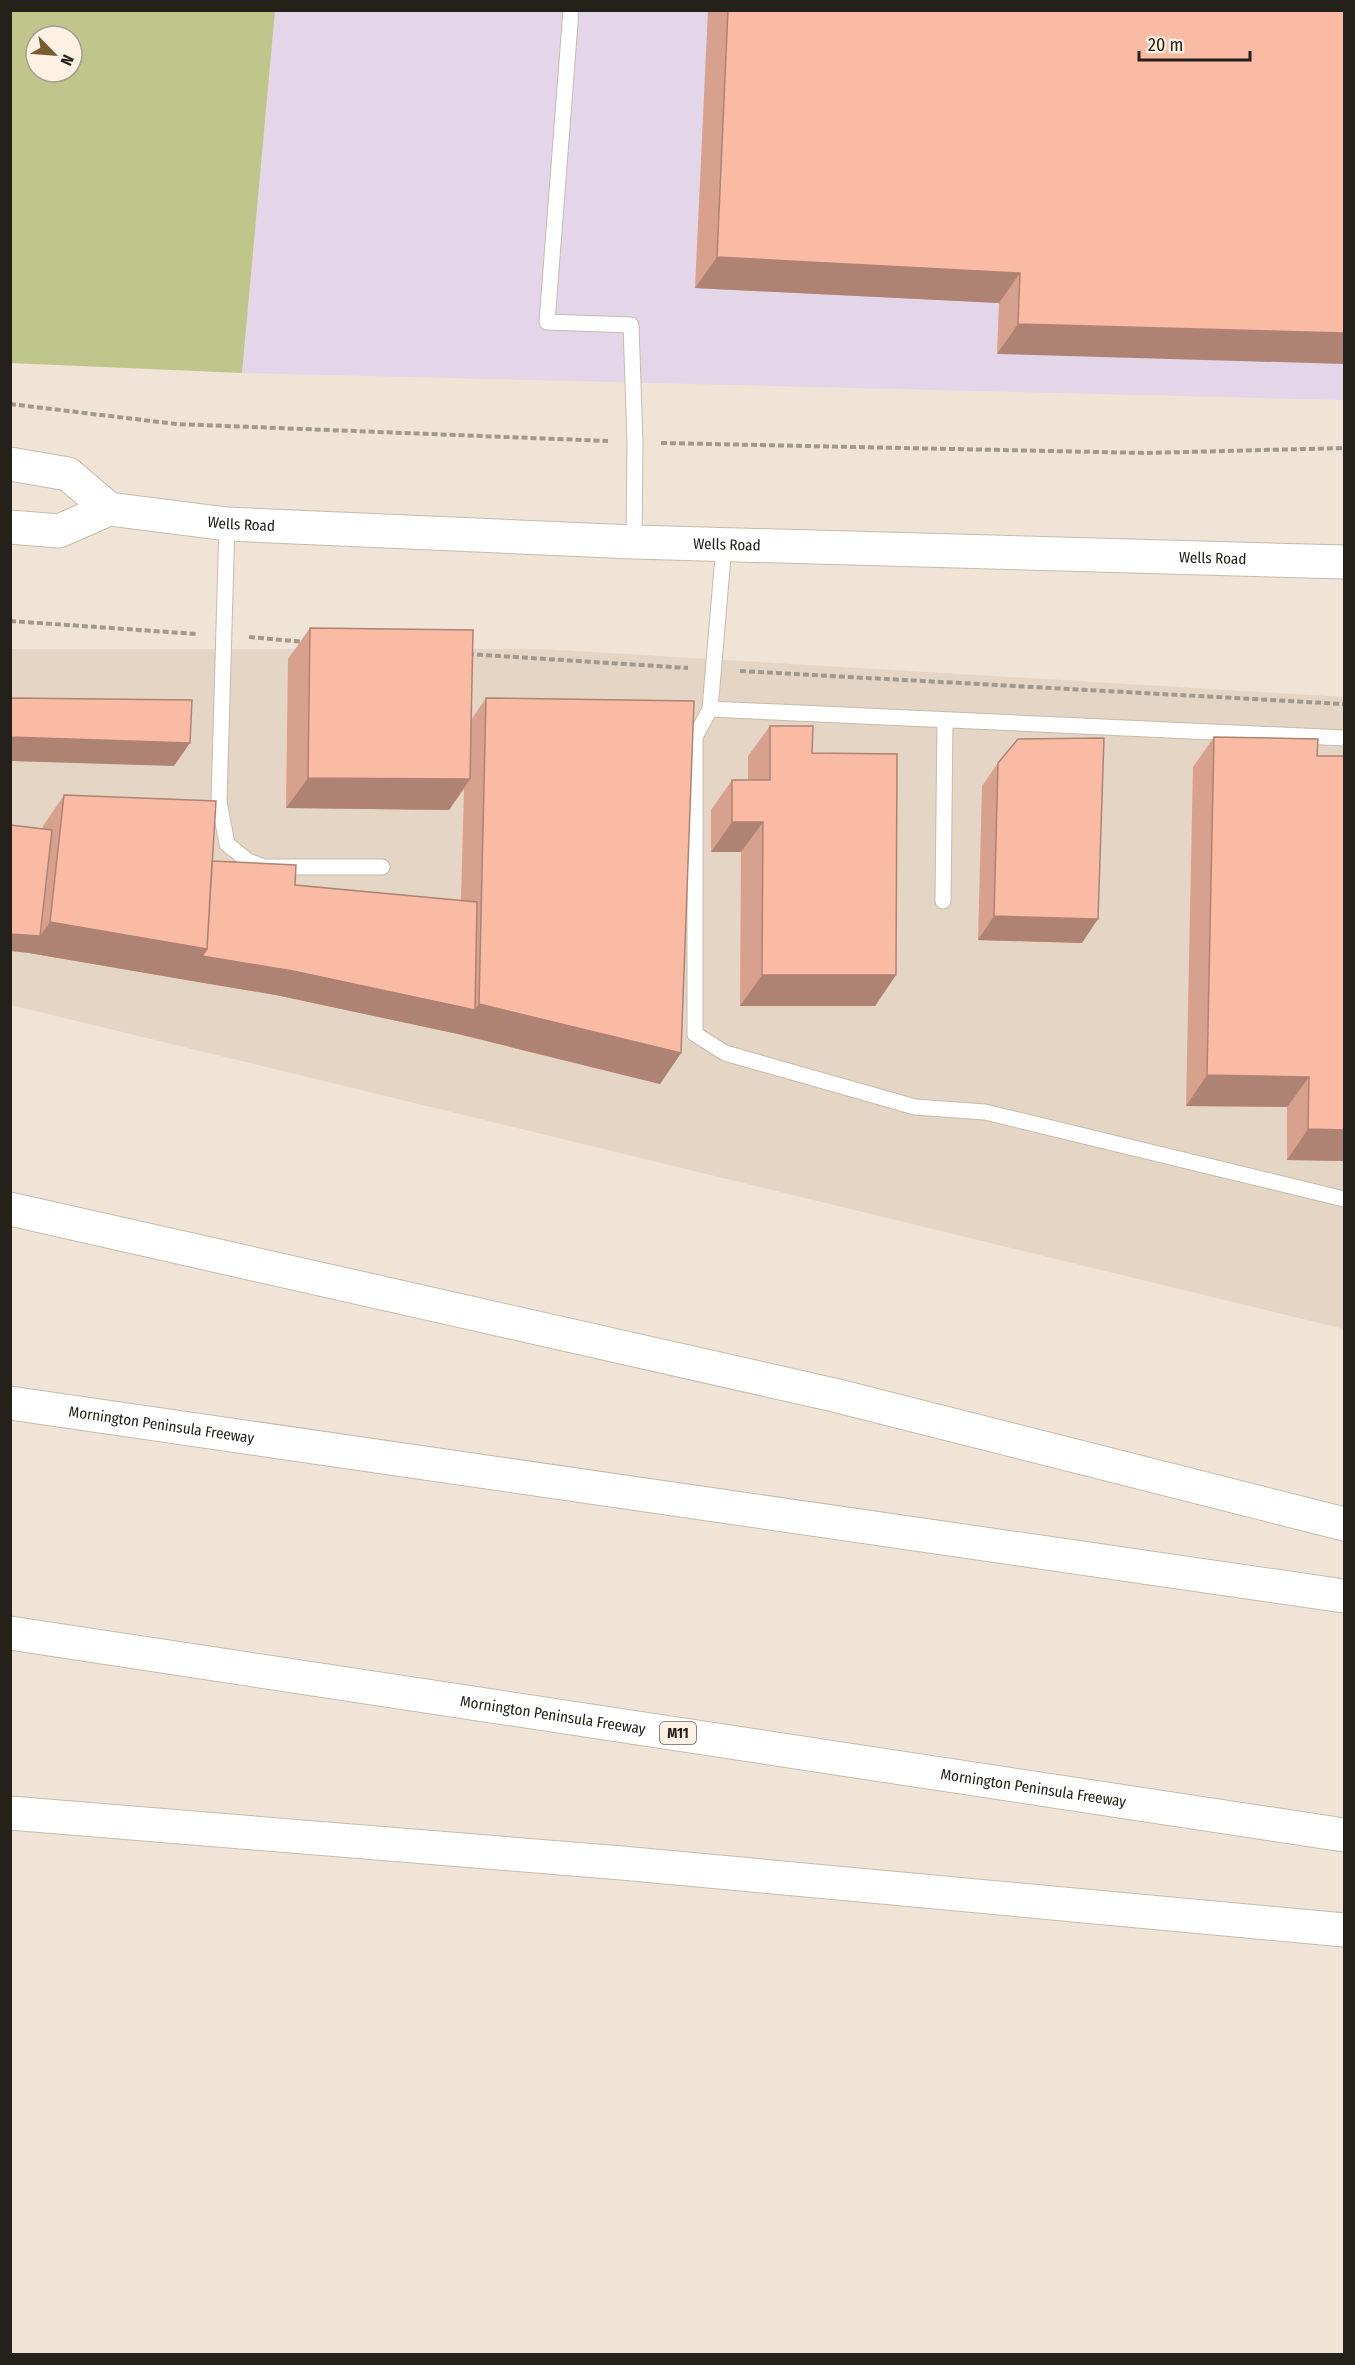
<svg xmlns="http://www.w3.org/2000/svg" width="1355" height="2365" font-family="'Fira Sans Condensed',sans-serif">
	<style>
		.commercial { fill: #e5d5c4 }
		.industrial { fill: #e4d6e9 }
		.green { fill: #bfc58b; fill-rule: evenodd }
		.lines { fill: none; stroke-linecap: round; stroke-linejoin: round }
		.lane-casing { stroke: #c5bbad; stroke-width: 17 }
		.secondary-casing { stroke: #c5bbad; stroke-width: 35 }
		.highway-casing { stroke: #c5bbad; stroke-width: 35 }
		.path { stroke: #a1998e; stroke-width: 4; stroke-dasharray: 6 3; stroke-linecap: butt }
		.lane { stroke: #fff; stroke-width: 15 }
		.secondary { stroke: #fff; stroke-width: 33 }
		.highway { stroke: #fff; stroke-width: 33 }
		.wall { fill: #d7a18d }
		.shaded-wall { fill: #af8373 }
		.building { fill: #fabba4; stroke: #af8373; stroke-width: 1.5 }
		.labels { text-anchor: middle; dominant-baseline: central; stroke-width: 4.5; stroke-linejoin: round; paint-order: stroke }
		.shield { fill: #fcf1e2; stroke: #655f56; stroke-width: 1.5 }
		.shield-label { font-size: 14px; font-weight: bold; fill: #24201a }
		.street-label { font-size: 15px; fill: #24201a; stroke: #fcf1e2 }
	</style>
	<rect width="100%" height="100%" fill="#efe4d5"/>
	<!-- commercial -->
	<path class="commercial" d="M11,649H542L1344,697V1329L11,1005Z"/>
	<!-- industrial -->
	<path class="industrial" d="M275,11H1344V400L242,373Z"/>
	<!-- green -->
	<path class="green" d="M11,10L275,11L242,373L11,363ZM36,36H72V72H36Z"/>
	<g class="lines">
		<!-- lane casing -->
		<g class="lane-casing">
			<path id="lane" d="M571,10L547,322L631,325L635,442L634,542
				M227,524L219,801L227,844L248,861L264,867H382
				M724,545L710,709L695,737V1034L725,1053L915,1107L985,1112L1344,1199
				M710,709L1344,738
				M943,901L945,720"/>
		</g>
		<!-- secondary casing -->
		<g class="secondary-casing">
			<g id="secondary">
				<path d="M10,464L68,474L109,509"/>
				<path id="s1" d="M10,527L59,531L109,509L227,524L634,542L1344,562"/>
			</g>
		</g>
		<!-- highway casing -->
		<g class="highway-casing">
			<g id="highway">
				<path d="M10,1209L834,1395L1344,1524"/>
				<path id="s2" d="M10,1403L1344,1596"/>
				<path id="s3" d="M10,1633L1344,1835"/>
				<path d="M10,1813L622,1863L1344,1930"/>
			</g>
		</g>
		<!-- path -->
		<path class="path" d="M10,404L176,424L608,441
			M661,443L1146,453L1344,448
			M10,621L197,634
			M249,637L305,642
			M468,654L688,668
			M740,671L1344,704"/>
		<!-- lane -->
		<use href="#lane" class="lane"/>
		<!-- secondary -->
		<use href="#secondary" class="secondary"/>
		<!-- highway -->
		<use href="#highway" class="highway"/>
	</g>
	<!-- wall -->
	<path class="wall" d="M708,10H1344L997,354L999,303L695,288Z
		M310,628L471,720L486,698L681,1053L660,1084L458,1034L276,995L29,953L43,826L64,795L212,861L295,885L461,901L464,789L449,810L286,808L288,659Z
		M770,726L812,753L896,975L875,1006H740L741,852H711V810L732,780H748V756Z
		M1214,737L1317,756H1344V1161L1287,1160V1107L1186,1106L1193,767Z
		M998,763L1082,943L978,940L982,786Z"/>
	<!-- shaded-wall -->
	<path class="shaded-wall" d="M717,257L1020,273L999,303L695,288Z
		M1018,324L1344,333V364L997,354Z
		M10,737L190,743L174,766L10,761Z
		M308,778L470,779L449,810L286,808Z
		M732,822H763L741,852H711Z
		M994,916L1098,919L1082,943L978,940Z
		M50,922L207,949L186,980L29,953L10,951V934L40,936Z
		M202,956L293,971L475,1010L479,1004L681,1053L660,1084L458,1034L276,995L186,980Z
		M762,975H896L875,1006H740Z
		M1207,1075L1309,1077L1287,1107L1186,1106Z
		M1308,1129L1344,1130V1161L1287,1160Z"/>
	<!-- building -->
	<path class="building" d="M728,10H1344V333L1018,324L1020,273L717,257Z
		M310,628L473,630L470,779L308,778Z
		M10,698L192,700L190,743L10,737Z
		M486,698L694,701L681,1053L479,1004Z
		M770,726H813L812,753L897,754L896,975H762L763,822H732V780H770Z
		M1214,737L1318,739L1317,756H1344V1130L1308,1129L1309,1077L1207,1075Z
		M1104,738L1098,919L994,916L998,763L1018,739Z
		M64,795L216,801L207,949L50,922Z
		M10,825L52,830L40,936L10,934Z
		M212,861L296,865L295,885L477,902L475,1010L293,971L202,956L207,949Z"/>
	<g class="labels">
		<!-- shield labels -->
		<rect class="shield" x="660" y="1722" width="36" height="22" rx="4.5"/>
		<g class="shield-label">
			<text x="678" y="1733">M11</text>
		</g>
		<!-- street labels -->
		<g class="street-label">
			<text stroke="none"><textPath href="#s1" startOffset="237">Wells Road</textPath></text>
			<text stroke="none"><textPath href="#s1" startOffset="723">Wells Road</textPath></text>
			<text stroke="none"><textPath href="#s1" startOffset="1209">Wells Road</textPath></text>
			<text stroke="none"><textPath href="#s2" startOffset="153">Mornington Peninsula Freeway</textPath></text>
			<text stroke="none"><textPath href="#s3" startOffset="549">Mornington Peninsula Freeway</textPath></text>
			<text stroke="none"><textPath href="#s3" startOffset="1035">Mornington Peninsula Freeway</textPath></text>
		</g>
	</g>
	<!-- border -->
	<rect width="1355" height="2365" fill="none" stroke="#24201a" stroke-width="24"/>
	<!-- north arrow -->
	<g transform="translate(54 54) rotate(115)"><circle r="28" fill="#fcf1e2" stroke="#a69d92" stroke-width="1.5"/>
	<path d="M0-4.5L10 22L0 15L-10 22Z" fill="#785c2f"/>
	<text y="-9" font-size="16" font-weight="bold" text-anchor="middle" fill="#24201a">N</text>
	</g>
	<!-- scale -->
	<path d="M1139 51v9h111v-9" fill="none" stroke="#24201a" stroke-width="3"/>
	<text x="1148" y="51" font-size="18" fill="#24201a" stroke="#fcf1e2" stroke-width="4.5" paint-order="stroke">20 m</text>
</svg>
